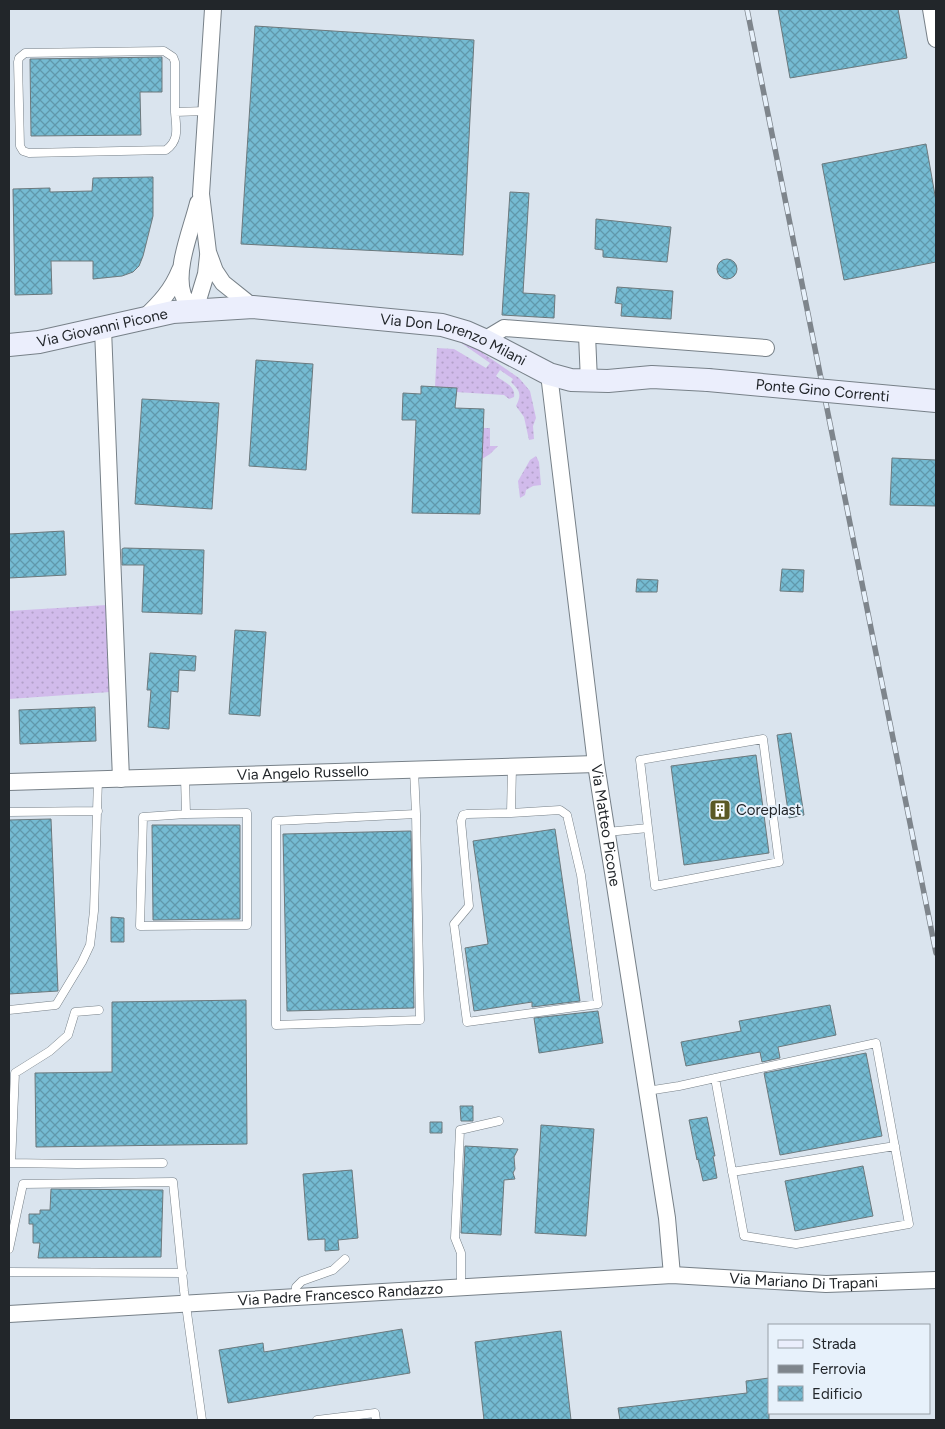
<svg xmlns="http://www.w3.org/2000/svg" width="945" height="1429" font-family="Figtree,sans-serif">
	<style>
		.grass { fill: url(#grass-dots) }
		.building { fill: url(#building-cross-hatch); stroke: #6c797d }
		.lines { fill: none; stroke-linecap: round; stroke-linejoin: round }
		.lane-casing { stroke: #778088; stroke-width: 9 }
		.street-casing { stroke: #778088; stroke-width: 18 }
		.secondary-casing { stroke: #778088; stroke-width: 24 }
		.lane { stroke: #fff; stroke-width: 8 }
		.street { stroke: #fff; stroke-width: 16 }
		.secondary { stroke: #ebeefc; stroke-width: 22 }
		.rail-casing { stroke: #7e858c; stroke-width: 5.5 }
		.rail { stroke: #e7f1fb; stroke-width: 4; stroke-dasharray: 11; stroke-linecap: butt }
		.secondary-bridge-casing { stroke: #778088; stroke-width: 24; stroke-linecap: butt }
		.secondary-bridge { stroke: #ebeefc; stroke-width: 22 }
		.labels { text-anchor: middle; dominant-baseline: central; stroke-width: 4; stroke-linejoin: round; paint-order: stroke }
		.street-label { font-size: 15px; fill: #22262a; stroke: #e7f1fb }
		.poi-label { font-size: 15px; fill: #22262a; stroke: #e7f1fb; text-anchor: start }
	</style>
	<defs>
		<pattern id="grass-dots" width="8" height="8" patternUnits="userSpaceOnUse" patternTransform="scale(1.25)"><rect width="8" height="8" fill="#d1bbeb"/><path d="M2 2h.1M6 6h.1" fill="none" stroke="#b3a1ca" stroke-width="1.8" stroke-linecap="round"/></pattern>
		<pattern id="building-cross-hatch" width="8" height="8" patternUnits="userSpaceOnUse" patternTransform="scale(1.25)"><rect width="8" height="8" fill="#75bbd2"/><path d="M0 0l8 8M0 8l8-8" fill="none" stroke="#6098ab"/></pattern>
	</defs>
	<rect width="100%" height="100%" fill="#dae4ee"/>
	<!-- grass -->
	<path class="grass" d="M460,342L474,347L519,378L530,391L536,418L533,426L534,439L529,440L524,417L516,406C522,394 520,391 511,382L513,379L500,370L496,376C504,382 516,386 514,397L509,399L504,395L456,392V388L435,387L437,348L454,349L486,368L490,363Z
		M483,428H490V446H498L490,454L482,459Z
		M536,456L539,462L541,485L533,486L526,490L525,495L520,498L518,481L530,460Z
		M107,605L110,692L9,699V611Z"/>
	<!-- building -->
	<path class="building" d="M778,9H898L907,58L790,78Z
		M255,26L474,40L463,255L241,244Z
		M162,57V92H140L141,135L31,136L30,59Z
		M926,144L936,201V262L844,280L822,164Z
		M153,177V216L143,256L139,266L133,272L122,276L93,279V261H51L52,294L15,295L13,189L50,188V192L92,191L93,178Z
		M510,192L529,193L523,293L555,295L554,318L502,315Z
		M596,219L671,227L667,262L603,257V250L595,249Z
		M717 269a10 10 0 1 1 20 0a10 10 0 1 1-20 0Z
		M617,287L673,291L671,319L621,316L622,304L615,303Z
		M256,360L313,364L306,470L249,466Z
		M421,386L457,388L455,408L484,409L480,514L412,513L416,420H402L403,393L421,394Z
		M142,399L219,403L212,509L135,504Z
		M892,458L936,460V506L890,505Z
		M64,531L66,575L9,578V534Z
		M124,548L204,550L202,614L142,612L144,565H122V549Z
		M782,569L804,570L803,592L780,591Z
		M637,579L658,580L657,592H636Z
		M235,630L266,632L260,716L229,714Z
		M150,653L196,656L195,671L179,670L178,692L171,691L169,729L148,727L151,690H147Z
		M95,707L96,741L20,744L19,710Z
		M791,733L804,815L789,818L777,735Z
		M756,755L769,853L684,865L671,766Z
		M51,819L58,991L9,994V820Z
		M152,825H240V919L153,920Z
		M555,829L580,1001L532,1007V1002L474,1011L465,948L488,944L473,841Z
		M411,831L414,1008L287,1011L283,834Z
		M111,917L124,918V942H111Z
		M246,1000L247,1144L36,1147L35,1073L112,1072V1002Z
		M830,1005L836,1035L778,1047L780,1058L762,1062L760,1052L686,1066L681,1042L741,1031L739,1021Z
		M598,1011L603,1043L539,1053L534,1018Z
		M866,1053L882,1136L780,1155L764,1073Z
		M460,1106H473V1121H461Z
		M707,1117L715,1156H713L717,1178L703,1181L698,1159L697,1160L689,1120Z
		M430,1122H442V1133H430Z
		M541,1125L594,1129L586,1236L535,1233Z
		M465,1146L518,1149L514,1157L515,1169L513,1173L515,1179L504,1180L501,1235L461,1233Z
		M863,1166L873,1216L795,1231L785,1181Z
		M352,1170L358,1238L338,1240L339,1250L325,1251V1239L308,1240L303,1174Z
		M51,1189L163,1190L161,1257L38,1258L40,1243H33V1224H29V1214H40V1210H50Z
		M402,1329L410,1373L228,1403L219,1350L263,1343L264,1352Z
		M561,1331L571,1420H484L475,1342Z
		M769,1378V1420H620L618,1408L747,1393L746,1381Z"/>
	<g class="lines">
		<!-- lane casing -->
		<g class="lane-casing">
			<path id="lane" d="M175,112C176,127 180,140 166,150L29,153L23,151L20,146L18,62L19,58L25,53L164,51L173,57L175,62V112L206,111
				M414,770L416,814L276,821V1025L420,1020L416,814
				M185,777L186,814L143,817L140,926L247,925V813L186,814
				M9,812L98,811
				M511,813L467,814L463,815L461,821L469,906L454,924L467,1022L598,1004L581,875L567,815L560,810L511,813L512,767
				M607,832L648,828L655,886L779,862L763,739L640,760L648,828
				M9,1010L56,1005L82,962L90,945L94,911L98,779
				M647,1091L679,1086L876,1043L909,1224L796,1244L744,1236L715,1078
				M9,1163L77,1164L163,1163
				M11,1163L15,1073L50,1051L68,1035L75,1012L99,1010
				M732,1172L895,1146
				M9,1249L23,1184L173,1182L184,1291L202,1420
				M9,1272L183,1273
				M461,1287V1253L455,1238L460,1130L499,1121
				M295,1297L296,1287L302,1281L333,1270L345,1259
				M317,1420L375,1413L376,1420"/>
		</g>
		<!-- street casing -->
		<g class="street-casing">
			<g id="street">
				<path d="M213,9L201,194L208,252L215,271L223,283L253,307"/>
				<path d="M931,9L936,39"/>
				<path d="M198,203C192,228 174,270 183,295C185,301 191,306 195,310L206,274L208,256"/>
				<path d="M145,317C160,303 172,290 180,270"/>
				<path d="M103,329L121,779"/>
				<path d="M587,335L589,381"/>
				<path d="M484,340L504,328L766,348"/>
				<path id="s1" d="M549,374L596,764L667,1218L672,1275"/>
				<path id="s2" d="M9,782L596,764"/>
				<path id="s3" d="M9,1314L672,1275L826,1284L936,1280"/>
			</g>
		</g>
		<!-- secondary casing -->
		<g class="secondary-casing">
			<g id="secondary">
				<path id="s4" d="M9,345L39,342L173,312L253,307L442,325L466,332L484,340L549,374L571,380L608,381L652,377L708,380"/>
			</g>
		</g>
		<!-- lane -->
		<use href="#lane" class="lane"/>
		<!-- street -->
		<use href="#street" class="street"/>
		<!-- secondary -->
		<use href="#secondary" class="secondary"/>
		<!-- rail casing -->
		<g class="rail-casing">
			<path id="rail" d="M747,9L936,953"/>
		</g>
		<!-- rail -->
		<use href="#rail" class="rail"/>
		<!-- secondary-bridge casing -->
		<g class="secondary-bridge-casing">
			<g id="secondary-bridge">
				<path id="s5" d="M708,380L936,401"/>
			</g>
		</g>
		<!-- secondary-bridge -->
		<use href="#secondary-bridge" class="secondary-bridge"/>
	</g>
	<!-- icons -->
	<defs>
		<g id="building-square" transform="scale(1.125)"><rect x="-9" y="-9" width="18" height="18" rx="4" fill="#5b5925" stroke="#e7f1fb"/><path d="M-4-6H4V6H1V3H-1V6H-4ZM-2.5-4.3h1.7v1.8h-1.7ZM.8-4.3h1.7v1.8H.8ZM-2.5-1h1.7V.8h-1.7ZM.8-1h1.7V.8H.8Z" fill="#fff"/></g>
	</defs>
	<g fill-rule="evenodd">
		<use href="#building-square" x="720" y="810"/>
	</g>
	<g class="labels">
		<!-- street labels -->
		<g class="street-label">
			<text stroke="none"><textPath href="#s4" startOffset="95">Via Giovanni Picone</textPath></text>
			<text stroke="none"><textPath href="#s4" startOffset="452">Via Don Lorenzo Milani</textPath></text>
			<text stroke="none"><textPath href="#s5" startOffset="115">Ponte Gino Correnti</textPath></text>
			<text stroke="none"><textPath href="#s2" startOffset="294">Via Angelo Russello</textPath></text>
			<text stroke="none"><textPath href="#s1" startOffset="455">Via Matteo Picone</textPath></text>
			<text stroke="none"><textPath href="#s3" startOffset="796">Via Mariano Di Trapani</textPath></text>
			<text stroke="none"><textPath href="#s3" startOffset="332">Via Padre Francesco Randazzo</textPath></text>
		</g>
		<!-- poi labels -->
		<g class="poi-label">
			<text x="736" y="810">Coreplast</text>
		</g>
	</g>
	<!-- border -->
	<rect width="945" height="1429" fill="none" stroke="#22262a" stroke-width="20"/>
	<!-- legend -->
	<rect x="768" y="1324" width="162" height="90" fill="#e7f1fb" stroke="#98a0a7"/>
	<rect x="778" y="1340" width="25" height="8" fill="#ebeefc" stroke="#98a0a7"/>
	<text x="812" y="1349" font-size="15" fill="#22262a">Strada</text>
	<rect x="778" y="1365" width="25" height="8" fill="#7e858c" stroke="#98a0a7"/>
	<text x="812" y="1374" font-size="15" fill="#22262a">Ferrovia</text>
	<rect x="778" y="1386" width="25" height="15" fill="url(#building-cross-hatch)" stroke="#98a0a7"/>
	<text x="812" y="1399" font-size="15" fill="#22262a">Edificio</text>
</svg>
